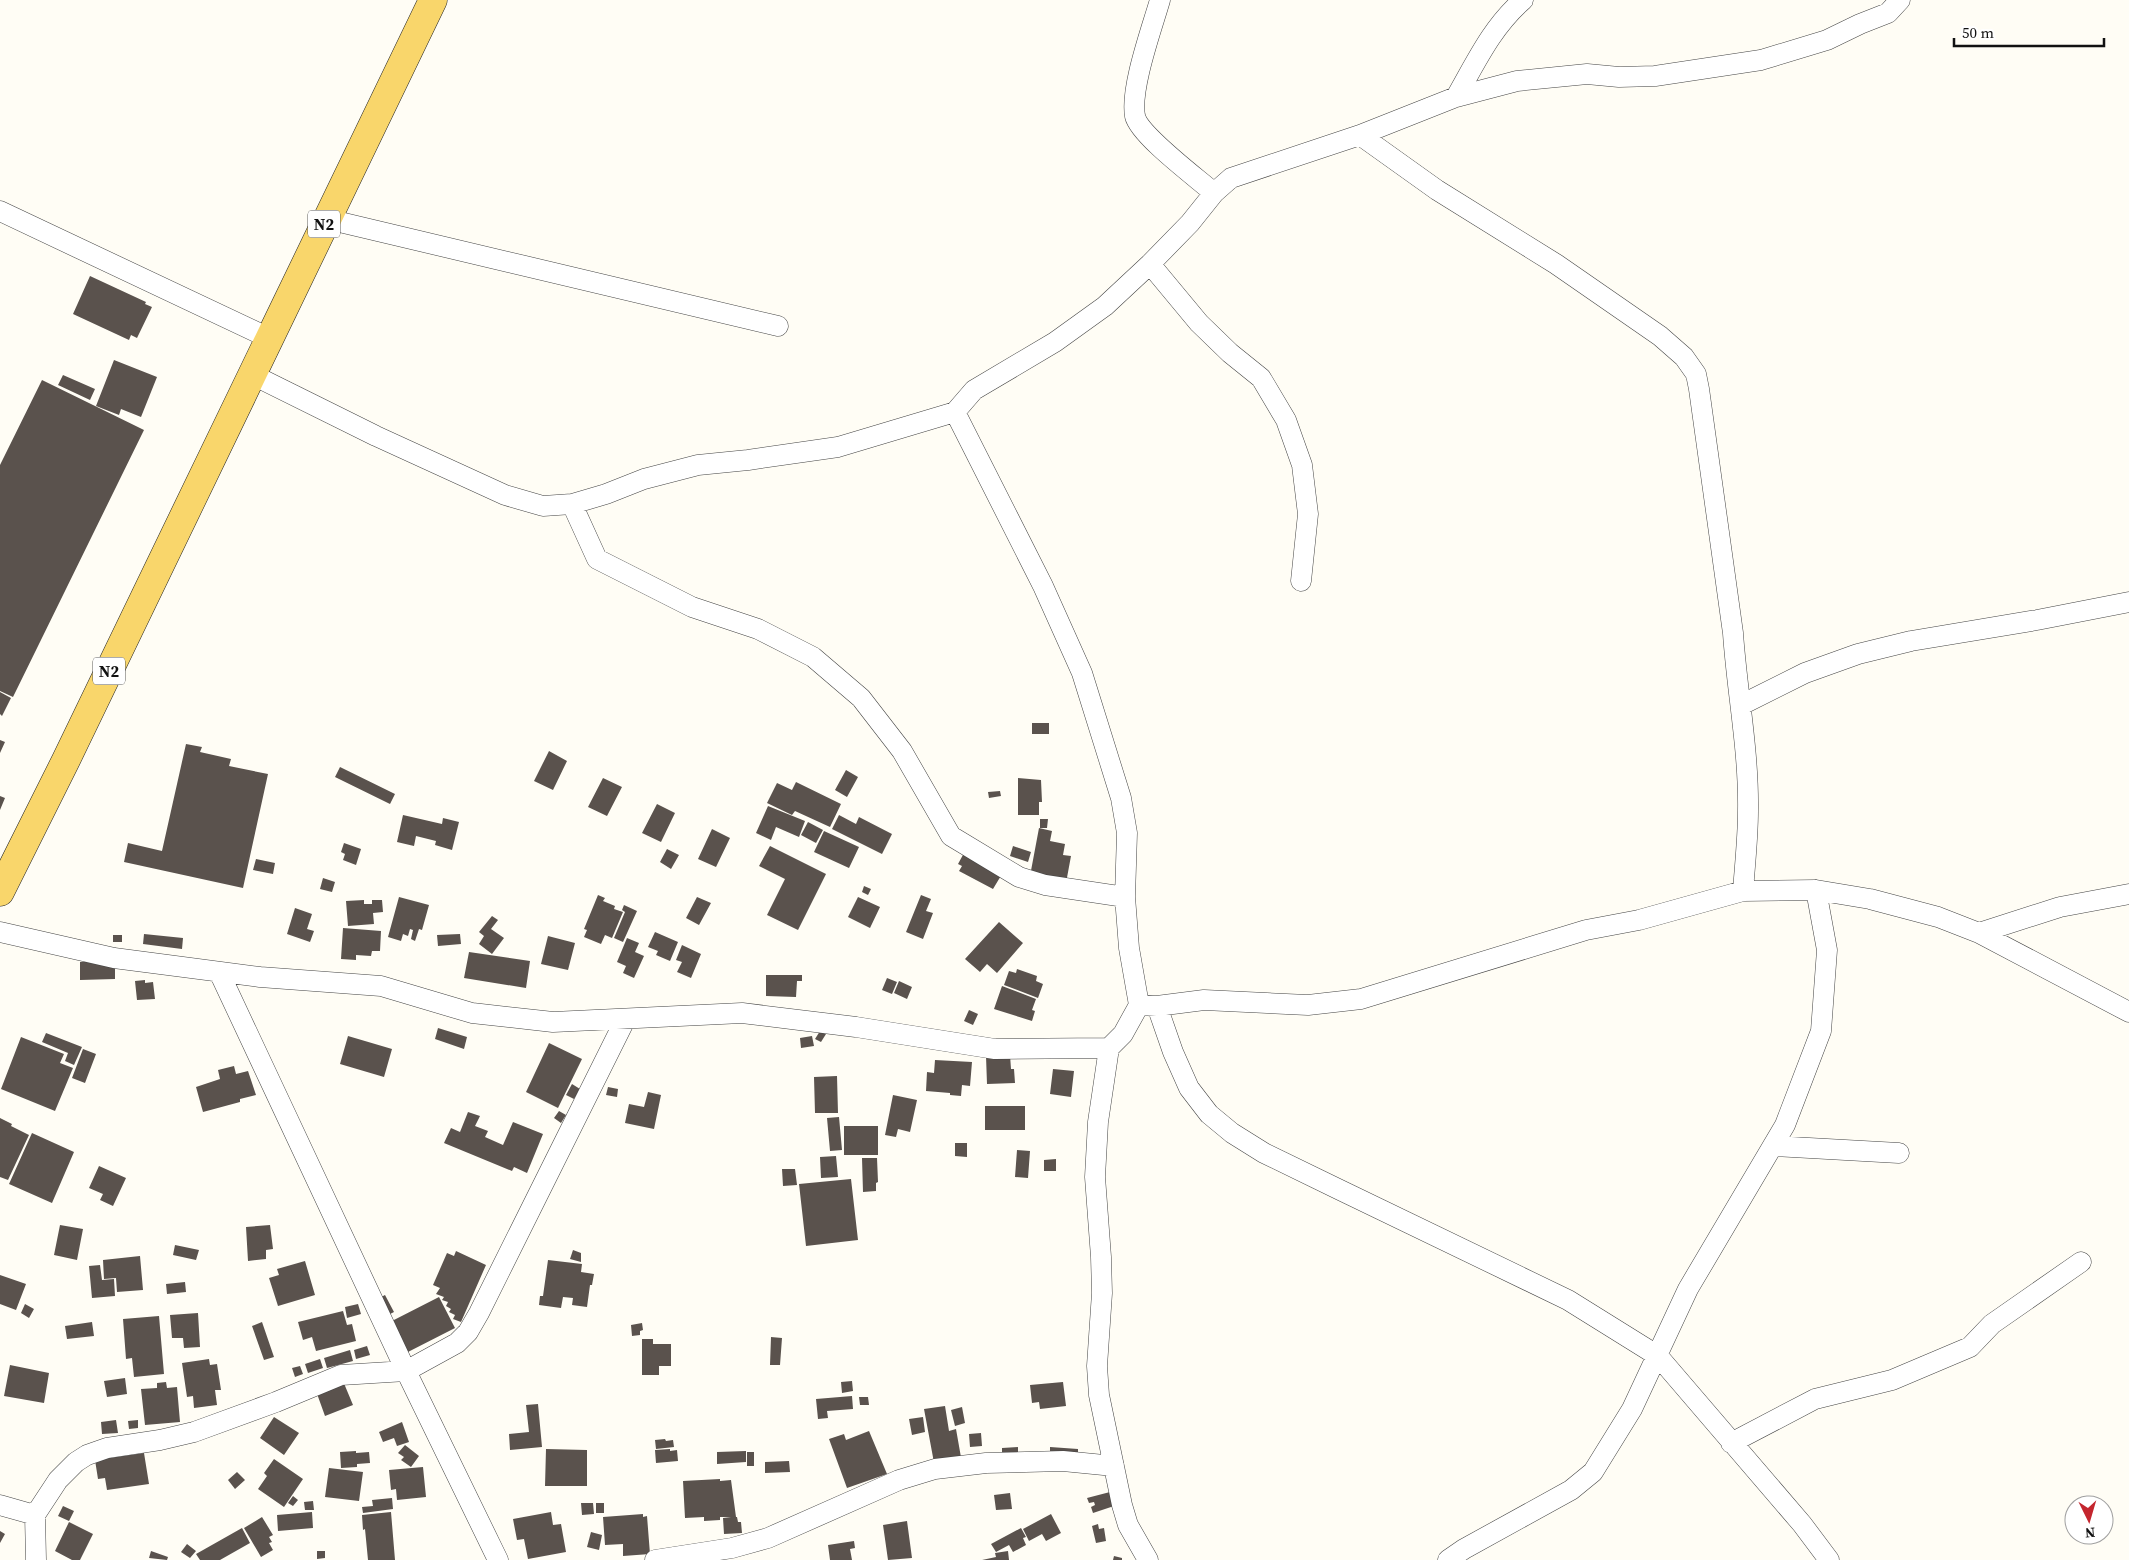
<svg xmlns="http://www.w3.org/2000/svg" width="2129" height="1560" font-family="'Source Serif 4',serif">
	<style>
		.building { fill: #5a524d }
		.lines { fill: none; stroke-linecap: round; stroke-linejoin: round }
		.minor-casing { stroke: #444; stroke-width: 21 }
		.primary-casing { stroke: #222; stroke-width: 29 }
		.minor { stroke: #fff; stroke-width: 20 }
		.primary { stroke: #f9d66b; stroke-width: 28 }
		.labels { text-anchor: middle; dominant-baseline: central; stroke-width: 5; stroke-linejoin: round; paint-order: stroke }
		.shield { fill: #fff; stroke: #585858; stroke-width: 1 }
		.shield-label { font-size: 16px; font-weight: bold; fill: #111 }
	</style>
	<rect width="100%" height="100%" fill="#fffdf5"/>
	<!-- building -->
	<path class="building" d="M90,276L146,302L145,304L152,307L137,338L131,335L129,340L73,314Z
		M114,360L157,377L141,417L121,409L119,415L96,406Z
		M63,375L95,389L90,400L58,385Z
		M42,380L144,430L13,697L0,691V465Z
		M0,692L11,698L2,716L0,714Z
		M1032,723H1049V734H1032Z
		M0,740L5,742L0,753Z
		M186,744L202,747L200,752L231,759L229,766L268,774L243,888L124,862L128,843L162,851Z
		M549,751L567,761L553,790L534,781Z
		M340,767L395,794L390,804L335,777Z
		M846,770L858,777L847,797L835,790Z
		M603,778L622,787L607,816L588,807Z
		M1018,778L1041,780L1042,802H1039V815H1018Z
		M796,782L841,804L830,827L795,811L792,815L767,803L777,783L792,790Z
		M1000,791L1001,796L989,798L988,792Z
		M0,796L5,798L0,810Z
		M657,804L675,813L661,842L642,833Z
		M768,806L805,821L799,837L776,827L771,840L756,833Z
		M403,815L442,824L443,818L459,822L452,850L435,845L436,841L416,836L414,846L397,842Z
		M839,815L856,824L859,817L892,834L882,854L832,829Z
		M1040,819H1048L1047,828H1040Z
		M808,822L823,830L816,843L801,835Z
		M1039,828L1052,831L1050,841L1065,844L1063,855L1071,856L1066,883L1030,876Z
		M712,829L730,838L716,867L698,859Z
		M824,831L859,847L849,868L814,852Z
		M344,843L361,849L356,865L343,860L345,854L341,852Z
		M770,846L826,874L798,930L767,915L785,879L759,866Z
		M1013,846L1031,852L1028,862L1010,856Z
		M667,849L679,855L671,869L660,862Z
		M964,853L1002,874L993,889L959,871L962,866L958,864Z
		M256,859L275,863L273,874L253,870Z
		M323,878L335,882L332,892L320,889Z
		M864,886L871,889L868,895L862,892Z
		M598,895L605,898L603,901L615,906L614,909L623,912L612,938L605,935L601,944L584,937L587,930L584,929Z
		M921,895L931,899L926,911L933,913L923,939L906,932Z
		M399,897L429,905L422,930L419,929L415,941L411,939L413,930L410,929L408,936L403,934L401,941L388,937Z
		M697,897L711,903L699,925L686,918Z
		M858,897L880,907L870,928L848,917Z
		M364,900V904H372V900H382L383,912L373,913L374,924L348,926L346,901Z
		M624,905L637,911L623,942L614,938L625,912L622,910Z
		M295,908L312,914L307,929L314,931L310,942L287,934Z
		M492,916L498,920L491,929L504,938L492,954L479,944L484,936L479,932Z
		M999,922L1023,943L997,973L987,964L980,972L965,959Z
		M343,928L381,931L380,951H372L371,956L356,955V960L341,959Z
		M655,932L678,942L670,961L656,955L658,951L648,947Z
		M144,934L183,938L182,949L143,944Z
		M460,934L461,944L438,946L437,935Z
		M113,935H122V942H113Z
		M548,936L575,943L568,970L541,964Z
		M627,938L639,943L635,952L644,956L634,978L623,973L626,966L617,962Z
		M682,945L701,954L691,978L677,972L682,962L676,960Z
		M469,952L530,961L526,988L464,978Z
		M115,961V979L80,980V962Z
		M1017,969L1037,976L1036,981L1043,984L1038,998L1004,985L1009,971L1016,973Z
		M766,975H802V981H797L796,997L766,996Z
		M887,978L897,982L892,994L882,990Z
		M145,980V983L153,982L155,999L137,1000L135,981Z
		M899,981L912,987L907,999L894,993Z
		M1002,986L1036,999L1032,1010L1035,1011L1032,1021L994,1009Z
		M969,1010L978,1014L973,1025L964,1021Z
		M438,1028L467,1037L464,1049L435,1039Z
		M820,1031L826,1034L821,1042L815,1039Z
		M46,1033L82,1047L74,1065L65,1061L68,1053L42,1042Z
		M348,1036L392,1049L384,1077L340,1064Z
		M812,1036L814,1046L801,1048L800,1038Z
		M21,1037L64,1054L60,1063L73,1068L55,1111L1,1089Z
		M549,1043L582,1059L558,1108L526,1092Z
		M83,1049L96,1054L85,1083L72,1078Z
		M1010,1055L1011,1069H1014L1015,1083L987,1084L986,1056Z
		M935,1060L972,1062L970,1086L962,1085L961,1096L950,1095V1093L926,1091L927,1072L934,1073Z
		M234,1066L236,1074L248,1071L256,1095L240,1099V1102L203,1112L196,1087L220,1079L218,1070Z
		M1053,1069L1074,1071L1071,1097L1050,1094Z
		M837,1076L838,1113H815L814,1077Z
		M572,1084L580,1089L574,1099L566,1095Z
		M608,1087L618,1089L617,1097L606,1095Z
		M648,1092L661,1095L654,1129L625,1123L629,1104L644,1107Z
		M893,1095L917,1100L910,1132L898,1129L896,1137L885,1135Z
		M985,1106H1025V1130H985Z
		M559,1111L566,1115L561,1123L554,1118Z
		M468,1112L480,1116L475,1126L488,1131L485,1137L503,1145L513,1122L543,1134L527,1173L514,1167L512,1171L444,1143L451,1128L460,1132Z
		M839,1117L842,1150L830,1151L827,1118Z
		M0,1118L12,1124L11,1126L29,1135L8,1180L0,1177Z
		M844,1126H878V1155H844Z
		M32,1133L74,1152L52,1203L9,1184Z
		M955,1143H967V1157L955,1156Z
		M1017,1150L1030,1151L1028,1178L1015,1177Z
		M836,1156L838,1177L821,1178L820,1157Z
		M862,1158H877L878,1182L876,1183V1191L863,1192Z
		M1056,1159V1171H1044V1160Z
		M99,1166L126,1178L113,1206L100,1200L103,1194L89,1188Z
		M782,1169H795L797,1185L783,1186Z
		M851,1179L858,1240L806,1246L799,1184Z
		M60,1225L83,1229L77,1260L54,1255Z
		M270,1225L273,1249L266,1250V1259L248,1261L246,1227Z
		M175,1245L199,1250L196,1260L173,1255Z
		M573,1250L581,1253V1262L570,1259Z
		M456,1251L486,1265L461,1322L453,1319L455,1315L449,1312L451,1309L446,1306L448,1302L442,1300L444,1297L436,1294L440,1288L433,1285L447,1253L454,1256Z
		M140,1256L143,1290L117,1292L116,1278L104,1279L103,1260Z
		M548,1260L582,1264L581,1272L594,1274L592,1285H590L587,1307L572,1305L573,1298L563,1297L561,1308L539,1305L540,1296H543Z
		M305,1261L315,1295L278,1306L269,1278L279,1275L277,1269Z
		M100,1265L102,1280L114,1279L115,1296L92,1298L89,1266Z
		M0,1275L26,1284L16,1310L0,1304Z
		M185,1282L186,1292L167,1294L166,1284Z
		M385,1295L394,1312L388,1315L379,1298Z
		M439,1297L455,1328L406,1353L390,1322Z
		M25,1304L34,1309L29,1318L21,1313Z
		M358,1304L361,1314L347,1318L345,1307Z
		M343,1311L347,1325L352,1324L356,1341L316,1351L312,1337L303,1340L298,1322Z
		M198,1313L200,1347L184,1348L183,1338H172L170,1315Z
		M159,1316L164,1374L134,1377L132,1358L126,1359L123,1319Z
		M92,1322L94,1336L67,1339L65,1326Z
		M262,1322L274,1357L264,1360L252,1326Z
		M642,1323L643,1330L640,1331V1335L632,1336L631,1325Z
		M771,1337L782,1338L780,1365H770Z
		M642,1339H653V1344H671V1366H659V1375H642Z
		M367,1346L370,1355L356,1359L354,1350Z
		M350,1350L353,1361L327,1368L324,1358Z
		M209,1359L210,1365L217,1364L221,1390H215L217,1405L194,1408L193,1396L187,1397L182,1363Z
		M320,1359L323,1368L308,1373L305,1364Z
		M10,1365L49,1373L44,1403L4,1396Z
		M300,1366L303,1374L295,1377L292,1368Z
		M125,1378L127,1394L107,1397L104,1381Z
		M343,1381L353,1405L325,1416L316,1391Z
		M852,1381L853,1391L842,1393L841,1382Z
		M166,1382L167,1388L177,1387L180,1422L145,1425L141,1389L157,1388V1383Z
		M1063,1382L1066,1406L1040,1409L1039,1402L1032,1403L1030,1385Z
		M852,1396L853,1409L827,1411L828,1418L818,1419L816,1399Z
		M859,1397H868L869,1405H860Z
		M538,1404L542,1447L510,1450L509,1434L529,1432L526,1405Z
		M945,1406L949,1431L956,1429L962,1463L935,1468L924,1409Z
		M962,1407L965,1423L955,1426L951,1410Z
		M274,1417L299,1433L284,1455L260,1438Z
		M923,1417L925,1432L912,1435L909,1419Z
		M116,1420L118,1433L102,1434L101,1422Z
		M138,1420V1428L129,1429L128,1421Z
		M402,1422L409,1442L397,1446L394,1438L383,1442L379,1432Z
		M869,1431L887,1474L847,1488L829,1439L844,1434L846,1440Z
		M981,1433L982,1446L970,1447L969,1434Z
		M665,1439L666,1441L673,1440L674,1447L656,1449L655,1440Z
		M405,1445L419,1456L411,1467L401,1460L404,1457L398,1453Z
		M1018,1447V1459L1002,1460V1448Z
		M1050,1447L1078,1449V1460H1050Z
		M546,1449L587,1450V1486H545Z
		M670,1449V1451L677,1450L678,1461L656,1463L655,1450Z
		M356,1451V1453L369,1452L370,1463L357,1464V1467L341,1468L340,1452Z
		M746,1451V1462L717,1464V1452Z
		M747,1452H754V1466H747Z
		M144,1453L149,1484L107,1490L105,1478L98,1479L95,1460Z
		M274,1459L303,1479L284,1507L258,1489L267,1476L264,1473Z
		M789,1461L790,1472L765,1473V1462Z
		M423,1467L426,1497L397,1500L396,1489L391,1490L389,1470Z
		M329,1468L363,1472L359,1501L325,1497Z
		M237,1472L245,1480L235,1489L228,1480Z
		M720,1479V1481L731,1480L736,1517H737L738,1522H741L742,1533L724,1534L723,1518L731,1517H720V1520L704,1521V1517L685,1518L683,1481Z
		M1110,1492L1114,1506L1093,1513L1091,1507L1095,1505L1094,1502L1089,1503L1087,1498Z
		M1010,1493L1012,1509L996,1510L994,1495Z
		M293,1496L298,1500L293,1506L288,1503Z
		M392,1498L393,1509L363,1513L362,1507L373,1506L372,1500Z
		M313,1501L314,1510H305L304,1502Z
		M581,1503H593L594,1514L582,1515Z
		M596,1503H604V1513H596Z
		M63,1506L74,1511L69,1521L58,1516Z
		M312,1512L313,1528L278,1531L277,1515Z
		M391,1512L395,1560H368L365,1529L363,1530L362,1515Z
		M551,1512L553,1525L561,1524L566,1552L528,1559L524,1539L517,1540L513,1519Z
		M643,1514V1517L647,1516L650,1554L623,1556V1544L605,1545L603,1517Z
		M1051,1514L1061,1533L1046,1541L1042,1534L1029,1541L1023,1529Z
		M262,1517L273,1535L269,1537L272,1542L269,1543L273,1550L261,1557L244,1528Z
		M907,1521L912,1558L888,1560L883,1525Z
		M69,1522L93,1534L80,1560H72L55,1551Z
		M1098,1524L1099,1529L1104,1528L1106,1541L1096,1543L1092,1526Z
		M242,1528L250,1543L220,1560H200L196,1554Z
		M1021,1528L1026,1537L1023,1538L1026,1545L1013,1552L1009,1545L996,1552L991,1544Z
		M0,1531L5,1534L0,1543Z
		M591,1532L602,1535L599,1550L587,1547Z
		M854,1541L855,1548L850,1549L852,1560H830L828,1545Z
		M187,1544L196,1551L190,1558L181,1552Z
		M151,1551L168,1557L167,1560L149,1558Z
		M317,1551H325V1558L317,1559Z
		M1008,1551L1009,1560H982L996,1557L995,1553Z
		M1114,1556L1122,1558V1560H1113Z"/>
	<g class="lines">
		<!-- minor casing -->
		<g class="minor-casing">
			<path id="minor" d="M1160,0C1152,28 1130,88 1135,116C1139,135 1197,178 1214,193
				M1456,97C1476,62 1492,27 1523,0
				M1360,135L1437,190L1556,264L1660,336L1684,357L1696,374L1699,389L1733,633C1737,692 1749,751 1748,811C1748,837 1745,864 1743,891
				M0,211L269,338
				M327,219L778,326
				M1150,264L1199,323L1230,353L1261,378L1286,420L1302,465L1308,514L1301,581
				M251,374L376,436L505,495L543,506L572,504L606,494L644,479L698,465L748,460L838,447L955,412L974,390L1055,342L1105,306L1150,264L1190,223L1214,193L1231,178L1360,135L1456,97L1517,81L1587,74L1619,77L1655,76L1761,60L1827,40L1860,24L1888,13L1900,0
				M955,412L1043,586L1082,673L1121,798L1127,833L1125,897L1129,948L1139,1005L1123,1034L1109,1048L1098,1122L1095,1177L1101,1257L1102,1293L1097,1366L1099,1395L1122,1505L1128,1525L1148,1560
				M572,504L597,559L692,607L758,629L813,657L861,698L902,751L951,836L1019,877L1045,885L1125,897
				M1741,705L1805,673L1858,654L1911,641L2037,620L2129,602
				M0,932L114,958L260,977L381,986L472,1013L553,1022L742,1013L856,1027L995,1049L1109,1048
				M1979,933L2060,907L2129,894
				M219,972L406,1371L498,1560
				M1139,1005L1157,1006L1204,1000L1308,1005L1361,999L1586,930L1639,920L1743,891L1816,890L1870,899L1938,917L1979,933L2129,1012
				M1157,1006L1173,1052L1189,1088L1209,1114L1232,1133L1264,1153L1336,1188L1568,1300L1658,1356L1802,1524L1829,1560
				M1773,1146L1899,1153
				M1731,1443L1815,1399L1892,1380L1970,1347L1992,1324L2081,1262
				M0,1505L35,1515
				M36,1560L35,1515L58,1480L76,1462L87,1455L107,1448L160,1440L194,1432L276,1402L341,1375L406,1371L457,1343L468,1332L479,1313L625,1020
				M655,1560L732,1548L768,1538L899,1480L935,1469L986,1463L1063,1461L1114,1466
				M1448,1560L1464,1549L1571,1490L1593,1472L1632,1409L1688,1289L1785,1125L1821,1031L1827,950L1816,890"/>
		</g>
		<!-- primary casing -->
		<g class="primary-casing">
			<path id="primary" d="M0,892L66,760L433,0"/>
		</g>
		<!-- minor -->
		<use href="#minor" class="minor"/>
		<!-- primary -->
		<use href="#primary" class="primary"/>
	</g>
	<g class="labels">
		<!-- shield labels -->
		<g class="shield">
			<rect x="308" y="210.5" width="32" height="27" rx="4"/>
			<rect x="93" y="657.5" width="32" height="27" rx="4"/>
		</g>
		<g class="shield-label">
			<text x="324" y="224">N2</text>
			<text x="109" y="671">N2</text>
		</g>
	</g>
	<!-- north arrow -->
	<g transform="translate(2089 1520) rotate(175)"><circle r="24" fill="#ffffff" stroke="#a0a0a0"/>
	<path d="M0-4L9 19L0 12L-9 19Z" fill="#c4262e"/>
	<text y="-8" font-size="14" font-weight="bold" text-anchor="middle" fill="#111111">N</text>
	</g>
	<!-- scale -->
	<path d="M1954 38v8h150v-8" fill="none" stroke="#111111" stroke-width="2.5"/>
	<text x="1962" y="38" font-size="15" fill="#111111" stroke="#ffffff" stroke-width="4" paint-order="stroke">50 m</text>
</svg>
